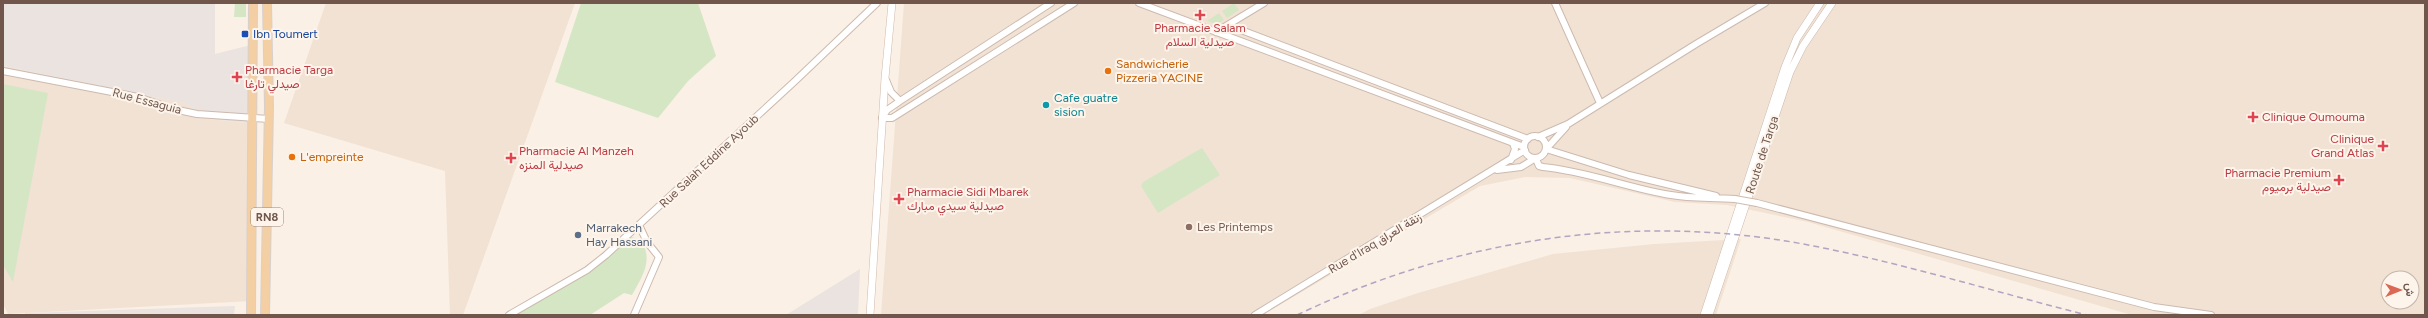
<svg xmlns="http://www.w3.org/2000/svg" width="2428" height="318" font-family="Figtree,Vazirmatn,sans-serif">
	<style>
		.residential { fill: #f1e2d4; fill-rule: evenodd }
		.industrial { fill: #eae3df }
		.green { fill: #d5e6c5 }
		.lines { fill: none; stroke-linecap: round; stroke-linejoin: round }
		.tertiary-casing { stroke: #cdbaaf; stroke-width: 8 }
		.secondary-casing { stroke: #cfb9ad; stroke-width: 8 }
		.primary-casing { stroke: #d7d0cd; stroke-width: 10 }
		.tertiary { stroke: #fff; stroke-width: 6 }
		.secondary { stroke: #fff; stroke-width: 7 }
		.primary { stroke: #f3cfa3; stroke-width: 8 }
		.rail { stroke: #b2a4c2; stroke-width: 1.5; stroke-dasharray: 6 4; stroke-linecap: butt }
		.tertiary-bridge-casing { stroke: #cdbaaf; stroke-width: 8; stroke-linecap: butt }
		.tertiary-bridge { stroke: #fff; stroke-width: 6 }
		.health-dot { fill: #e0444e; stroke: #fdf5eb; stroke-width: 1.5 }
		.transit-dot { fill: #1a4fb4; stroke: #fdf5eb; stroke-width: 1.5 }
		.food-dot { fill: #e8710a; stroke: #fdf5eb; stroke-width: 1.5 }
		.culture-dot { fill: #0f9aa8; stroke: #fdf5eb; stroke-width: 1.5 }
		.education-dot { fill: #8d6e63; stroke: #fdf5eb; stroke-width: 1.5 }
		.service-dot { fill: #5c6f8a; stroke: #fdf5eb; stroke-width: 1.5 }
		.labels { text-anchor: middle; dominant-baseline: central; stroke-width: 4; stroke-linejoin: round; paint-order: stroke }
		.shield { fill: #fdf5eb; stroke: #9b867c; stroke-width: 1 }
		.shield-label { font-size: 11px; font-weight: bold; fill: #71564c }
		.health-label { font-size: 12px; fill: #be3a42; stroke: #fdf5eb; text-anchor: start }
		.transit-label { font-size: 12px; fill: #164399; stroke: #fdf5eb; text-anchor: start }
		.food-label { font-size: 12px; fill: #c56008; stroke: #fdf5eb; text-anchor: start }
		.culture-label { font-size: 12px; fill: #0d838f; stroke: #fdf5eb; text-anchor: start }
		.street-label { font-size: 12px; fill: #71564c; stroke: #fdf5eb }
		.education-label { font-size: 12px; fill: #785e54; stroke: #fdf5eb; text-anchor: start }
		.service-label { font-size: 12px; fill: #4e5e75; stroke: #fdf5eb; text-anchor: start }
	</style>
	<rect width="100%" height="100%" fill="#faf0e5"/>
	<!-- residential -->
	<path class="residential" d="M326,3H575L463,315H450L445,171L284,123Z
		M904,3H2425V315H2132L1808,222L1727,205L1675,202L1570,178L1525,177L1480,186L1263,315H881ZM2388,278H2412V302H2388Z
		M3,66L185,103L209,119L255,124L251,301L8,314L3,304Z
		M1741,239L1716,315H1359L1370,309L1418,293L1553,254L1654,244Z"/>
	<!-- industrial -->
	<path class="industrial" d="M3,3H215V54L251,45L255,124L209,119L185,103L3,66Z
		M860,269L858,315H786Z
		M235,306L234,315H25V313Z"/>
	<!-- green -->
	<path class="green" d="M235,3H246V17H234Z
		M581,3H698L716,56L688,81L658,118L555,82Z
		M1234,3L1239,10L1227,18L1222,11Z
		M1219,13L1224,20L1217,24L1207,21Z
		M3,84L48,93L13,282L3,265Z
		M1202,148L1220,175L1158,213L1141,186L1143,182Z
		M629,237C636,237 640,240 644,246C652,264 640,280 632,295L624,293L590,315H511L595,267Z"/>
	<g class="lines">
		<!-- tertiary casing -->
		<g class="tertiary-casing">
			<path id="tertiary" d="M1139,3L1524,147
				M1555,3L1600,103
				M1228,25L1528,139
				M1216,32L1264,3
				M3,71L138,97L173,109L197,114L269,119
				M886,80L891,92L900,101
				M882,118H892L1074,3
				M882,118L887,110L900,101L1051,3
				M1524 147a11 11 0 1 1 22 0a11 11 0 1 1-22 0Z
				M1538,137L1568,124L1696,44L1765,3
				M1547,148L1566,127
				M1546,149L1629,175L1716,196
				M1536,159L1539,166L1543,167C1586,171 1628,188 1671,195C1692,199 1714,197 1735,199
				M1511,160L1515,149L1513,143
				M1497,170L1521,167L1534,159
				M1757,203L2154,307L2211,315
				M509,315L587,270L606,255L794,82L877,3
				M634,315L659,257L647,242L639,225
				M1255,315L1525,150"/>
		</g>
		<!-- secondary casing -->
		<g class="secondary-casing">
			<path id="secondary" d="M870,315L885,78L892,3
				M1704,315L1785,67L1797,38L1820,3
				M1709,315L1790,72L1803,46L1832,3"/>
		</g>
		<!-- primary casing -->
		<g class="primary-casing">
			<path id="primary" d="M251,315L253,3
				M265,315L269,107L267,3"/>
		</g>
		<!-- tertiary -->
		<use href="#tertiary" class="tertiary"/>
		<!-- secondary -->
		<use href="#secondary" class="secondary"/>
		<!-- primary -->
		<use href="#primary" class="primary"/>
		<!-- rail -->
		<path class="rail" d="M1297,315C1450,242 1618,214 1786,241C1887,258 1987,290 2087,315"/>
		<!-- tertiary-bridge casing -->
		<g class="tertiary-bridge-casing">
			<path id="tertiary-bridge" d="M1735,199L1757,203"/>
		</g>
		<!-- tertiary-bridge -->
		<use href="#tertiary-bridge" class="tertiary-bridge"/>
	</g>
	<!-- markers -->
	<g class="health-dot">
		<path d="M1198 9h4v4h4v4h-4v4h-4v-4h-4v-4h4z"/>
		<path d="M235 71h4v4h4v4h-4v4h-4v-4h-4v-4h4z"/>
		<path d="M2251 111h4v4h4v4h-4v4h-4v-4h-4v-4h4z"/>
		<path d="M2381 140h4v4h4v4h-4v4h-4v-4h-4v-4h4z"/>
		<path d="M509 152h4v4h4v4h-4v4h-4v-4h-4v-4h4z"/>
		<path d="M2337 174h4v4h4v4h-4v4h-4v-4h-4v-4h4z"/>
		<path d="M897 193h4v4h4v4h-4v4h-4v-4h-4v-4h4z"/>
	</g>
	<rect class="transit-dot" x="241" y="30" width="8" height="8" rx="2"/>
	<g class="food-dot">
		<circle cx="1108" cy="71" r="4"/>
		<circle cx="292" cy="157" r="4"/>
	</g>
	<circle class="culture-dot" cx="1046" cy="105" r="4"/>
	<circle class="education-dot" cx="1189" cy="227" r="4"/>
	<circle class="service-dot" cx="578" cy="235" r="4"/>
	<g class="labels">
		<!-- shield labels -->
		<rect class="shield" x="251" y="208" width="32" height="18" rx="3"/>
		<g class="shield-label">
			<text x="267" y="217">RN8</text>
		</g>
		<!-- health labels -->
		<g class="health-label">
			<text x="1200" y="28" text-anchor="middle">Pharmacie Salam<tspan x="1200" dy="14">صيدلية السلام</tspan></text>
			<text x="245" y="70">Pharmacie Targa<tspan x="245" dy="14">صيدلي تارغا</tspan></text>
			<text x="2262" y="117">Clinique Oumouma</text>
			<text x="2374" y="139" text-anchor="end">Clinique<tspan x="2374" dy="14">Grand Atlas</tspan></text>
			<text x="519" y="151">Pharmacie Al Manzeh<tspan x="519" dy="14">صيدلية المنزه</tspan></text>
			<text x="2331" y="173" text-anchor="end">Pharmacie Premium<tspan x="2331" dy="14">صيدلية برميوم</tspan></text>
			<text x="907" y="192">Pharmacie Sidi Mbarek<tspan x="907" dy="14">صيدلية سيدي مبارك</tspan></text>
		</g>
		<!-- transit labels -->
		<g class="transit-label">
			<text x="253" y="34">Ibn Toumert</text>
		</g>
		<!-- food labels -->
		<g class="food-label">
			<text x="1116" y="64">Sandwicherie<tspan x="1116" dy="14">Pizzeria YACINE</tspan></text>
			<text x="300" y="157">L'empreinte</text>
		</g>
		<!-- culture labels -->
		<g class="culture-label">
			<text x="1054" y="98">Cafe guatre<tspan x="1054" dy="14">sision</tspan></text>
		</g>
		<!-- street labels -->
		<g class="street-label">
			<text transform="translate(147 101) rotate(15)">Rue Essaguia</text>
			<text transform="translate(1762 155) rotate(-72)">Route de Targa</text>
			<text transform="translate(709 161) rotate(-43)">Rue Salah Eddine Ayoub</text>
			<text transform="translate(1375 243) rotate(-31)">Rue d'Iraq زنقة العراق</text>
		</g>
		<!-- education labels -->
		<g class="education-label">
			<text x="1197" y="227">Les Printemps</text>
		</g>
		<!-- service labels -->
		<g class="service-label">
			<text x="586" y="228">Marrakech<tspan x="586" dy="14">Hay Hassani</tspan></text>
		</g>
	</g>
	<!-- border -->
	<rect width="2428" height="318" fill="none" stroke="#71564c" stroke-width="8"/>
	<!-- north arrow -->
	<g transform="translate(2400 290) rotate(89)"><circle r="19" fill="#fdf5eb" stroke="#c5b5ab"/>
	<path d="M0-3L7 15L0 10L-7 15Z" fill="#da6854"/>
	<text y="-6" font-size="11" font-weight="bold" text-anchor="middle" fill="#71564c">ش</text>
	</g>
</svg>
